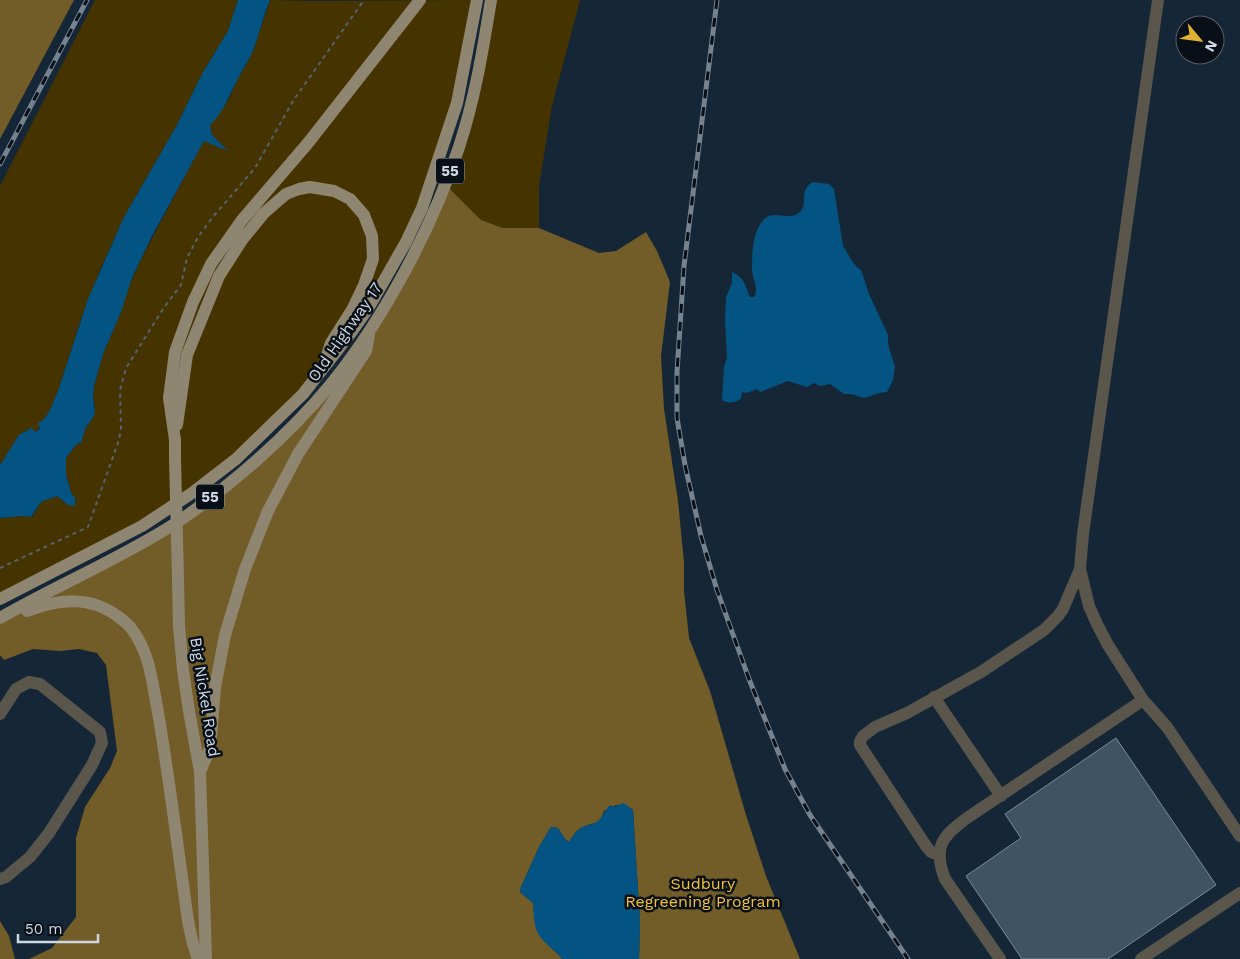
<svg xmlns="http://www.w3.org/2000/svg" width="1240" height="959" font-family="'Work Sans',sans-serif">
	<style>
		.green { fill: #453300 }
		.forest { fill: #725c27 }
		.water { fill: #045483 }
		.building { fill: #3f5363; stroke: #778d9e }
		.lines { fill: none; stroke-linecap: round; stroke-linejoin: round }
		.path { stroke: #546471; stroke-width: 2; stroke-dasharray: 4 4; stroke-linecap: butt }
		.minor { stroke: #5b564c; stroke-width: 12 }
		.major { stroke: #8f8672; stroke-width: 12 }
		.rail-casing { stroke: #758390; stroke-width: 5 }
		.rail { stroke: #080f16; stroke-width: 3; stroke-dasharray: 9; stroke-linecap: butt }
		.major-bridge { stroke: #8f8672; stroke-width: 12 }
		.labels { text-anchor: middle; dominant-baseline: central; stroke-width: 5; stroke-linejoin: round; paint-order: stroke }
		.shield { fill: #080f16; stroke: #929ca5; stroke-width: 1 }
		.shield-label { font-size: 15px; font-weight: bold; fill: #cdd8e2 }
		.street-label { font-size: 16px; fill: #cdd8e2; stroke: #080f16 }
		.park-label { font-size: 16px; fill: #f5c132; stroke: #080f16 }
	</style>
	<rect width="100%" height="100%" fill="#152736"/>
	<!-- green -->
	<path class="green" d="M95,0H238L228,31L202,74L177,125L124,217L101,268L81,319L58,391L49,412L36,432L31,428L19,435L0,465V186Z
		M270,0L316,1L476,0L444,143L385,279L303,394L191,493L0,598V518L22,516L32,517L41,502L57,496L68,505L76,502L73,495L71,493L66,474V458L75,446L82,441L85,429L92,419L95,407L93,396L94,386L103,354L121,312L126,293L142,257L204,140L226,149L212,135L210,124L228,101L238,78L246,65L254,49Z
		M492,0H580L552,106L539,186V228H503L481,220L446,185Z"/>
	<!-- forest -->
	<path class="forest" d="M0,0H74L0,139Z
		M446,185L481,220L503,228H539L599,253L616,251L646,232L657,251L670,282L661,356L664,409L678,501L684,562V591L689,638L710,691L746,815L766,876L800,959H639L640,923L633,810L616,805L604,811C600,825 594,822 583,827C576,830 573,836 569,842L565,839L558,828L551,827L539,847L521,887L520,892L533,903C534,918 540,932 548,944C552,950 558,953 562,959H29L52,948L76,917V838L85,807L110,768L117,751L106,665L97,653L79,649L60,651L33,649L4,660L0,655V620L218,493L352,358Z
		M0,921L9,936L15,959H0Z"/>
	<!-- water -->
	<path class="water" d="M238,0H270C263,16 260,32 254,48C250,59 243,68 238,79C229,94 224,113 210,125L212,135L228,151L204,141L152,236L132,278L121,312L103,354L94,386L93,396L95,414L85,429L82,441L75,446L66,458V474L71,493L75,498V506L68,505L57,496L41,502L31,517L22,516L0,518V465L19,435L31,428L36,432L40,428L38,423L43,420L49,412L58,391L88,299L124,217L177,125L202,74L228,31Z
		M813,182L829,184L834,189L843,246C849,254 852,265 861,270L869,294L888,335V344L895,367L893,380L887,392L879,393L864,398L851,394H844L830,384L820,386L814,383L807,387L788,381L760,392L757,389L747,393L742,392L741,399C734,403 730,404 722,400L724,367L727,358L725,320L726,297L732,283V272C746,279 744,284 750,297H754C760,287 751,278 752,267C752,252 753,231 764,219C775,209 789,222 800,212C809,203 798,190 813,182Z
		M623,803L627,805L633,810L640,923L639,959H562C556,950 545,945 539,935C533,926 534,913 533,903L520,892L521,887L539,847L551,827L558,828L565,839L569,842C573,836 576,830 583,827C588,824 593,825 598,821C603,817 605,810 610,805L614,807Z"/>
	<!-- building -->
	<path class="building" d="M1116,738L1216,885L1108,959H1022L966,876L1021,838L1005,814Z"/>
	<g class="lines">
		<!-- path -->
		<path class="path" d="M0,568L88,527L119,440L121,429L120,390L126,368L163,309L181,285L187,258L198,237L212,218L255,168L293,101L364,0"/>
		<!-- minor -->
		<path class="minor" d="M1158,0L1083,534L1080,569L1089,606L1097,624L1108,645L1143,700L1167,727L1240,836
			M934,697L1001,796
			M0,714L16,689L29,682L40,684L100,732L102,743L92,765L49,833L30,857L6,877L0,879
			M939,855L931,852L926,846L860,745V741L863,736L875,727L907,713L981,672L1044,630L1058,616L1063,609L1080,569
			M1000,959L945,879C933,848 941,837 967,818L1143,700
			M1141,959L1240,893"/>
		<!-- major -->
		<path class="major" d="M177,425L187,355L219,276L242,240L264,213L286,194L299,189L310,187L334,191L350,199L364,215L372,236L373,259L364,285L352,310L331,343L325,361
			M175,459V440L169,398L175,352L193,302L211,264L242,220L308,143L420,0
			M178,578L179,626L183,670L189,711L200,772L206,959
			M0,599L142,526L192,493L236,459L303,394L350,334L369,307L406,242L422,208L457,103L477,0
			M27,611C59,599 91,595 120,618C124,621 128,624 131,628C149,651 152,680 157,707C167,763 174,820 182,877C186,904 188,933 198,959
			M0,618C57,585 120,559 176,523C230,487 290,434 331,384C385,317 432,228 459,147C475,99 483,49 491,0
			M200,772L210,748L215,688L225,635L245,569L268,511L298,454L366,351L369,335"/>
		<!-- rail casing -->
		<g class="rail-casing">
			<path id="rail" d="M717,0L684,266L677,372V418L685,465L701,536L717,590L749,679L785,769L810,815L908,959
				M0,164L87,0"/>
		</g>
		<!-- rail -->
		<use href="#rail" class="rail"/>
		<!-- major-bridge -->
		<path class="major-bridge" d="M175,459L178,578"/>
	</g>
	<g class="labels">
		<!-- shield labels -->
		<g class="shield">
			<rect x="436" y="158.5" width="28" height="25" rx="4"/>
			<rect x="196" y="484.5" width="28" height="25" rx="4"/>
		</g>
		<g class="shield-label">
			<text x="450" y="171">55</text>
			<text x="210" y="497">55</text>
		</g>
		<!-- street labels -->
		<g class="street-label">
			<text transform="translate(345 332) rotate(-55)">Old Highway 17</text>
			<text transform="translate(205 697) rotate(81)">Big Nickel Road</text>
		</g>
		<!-- park labels -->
		<g class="park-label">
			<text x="703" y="883">Sudbury<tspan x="703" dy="18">Regreening Program</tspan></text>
		</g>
	</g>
	<!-- north arrow -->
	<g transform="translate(1200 40) rotate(119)"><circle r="24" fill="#080f16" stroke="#575f68"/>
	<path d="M0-4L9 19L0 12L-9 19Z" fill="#dfb034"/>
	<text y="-8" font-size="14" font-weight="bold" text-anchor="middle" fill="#cdd8e2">N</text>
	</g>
	<!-- scale -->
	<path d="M18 934v8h80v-8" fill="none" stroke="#cdd8e2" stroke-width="2.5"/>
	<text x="25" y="934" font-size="15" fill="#cdd8e2" stroke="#080f16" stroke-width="4" paint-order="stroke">50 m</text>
</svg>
